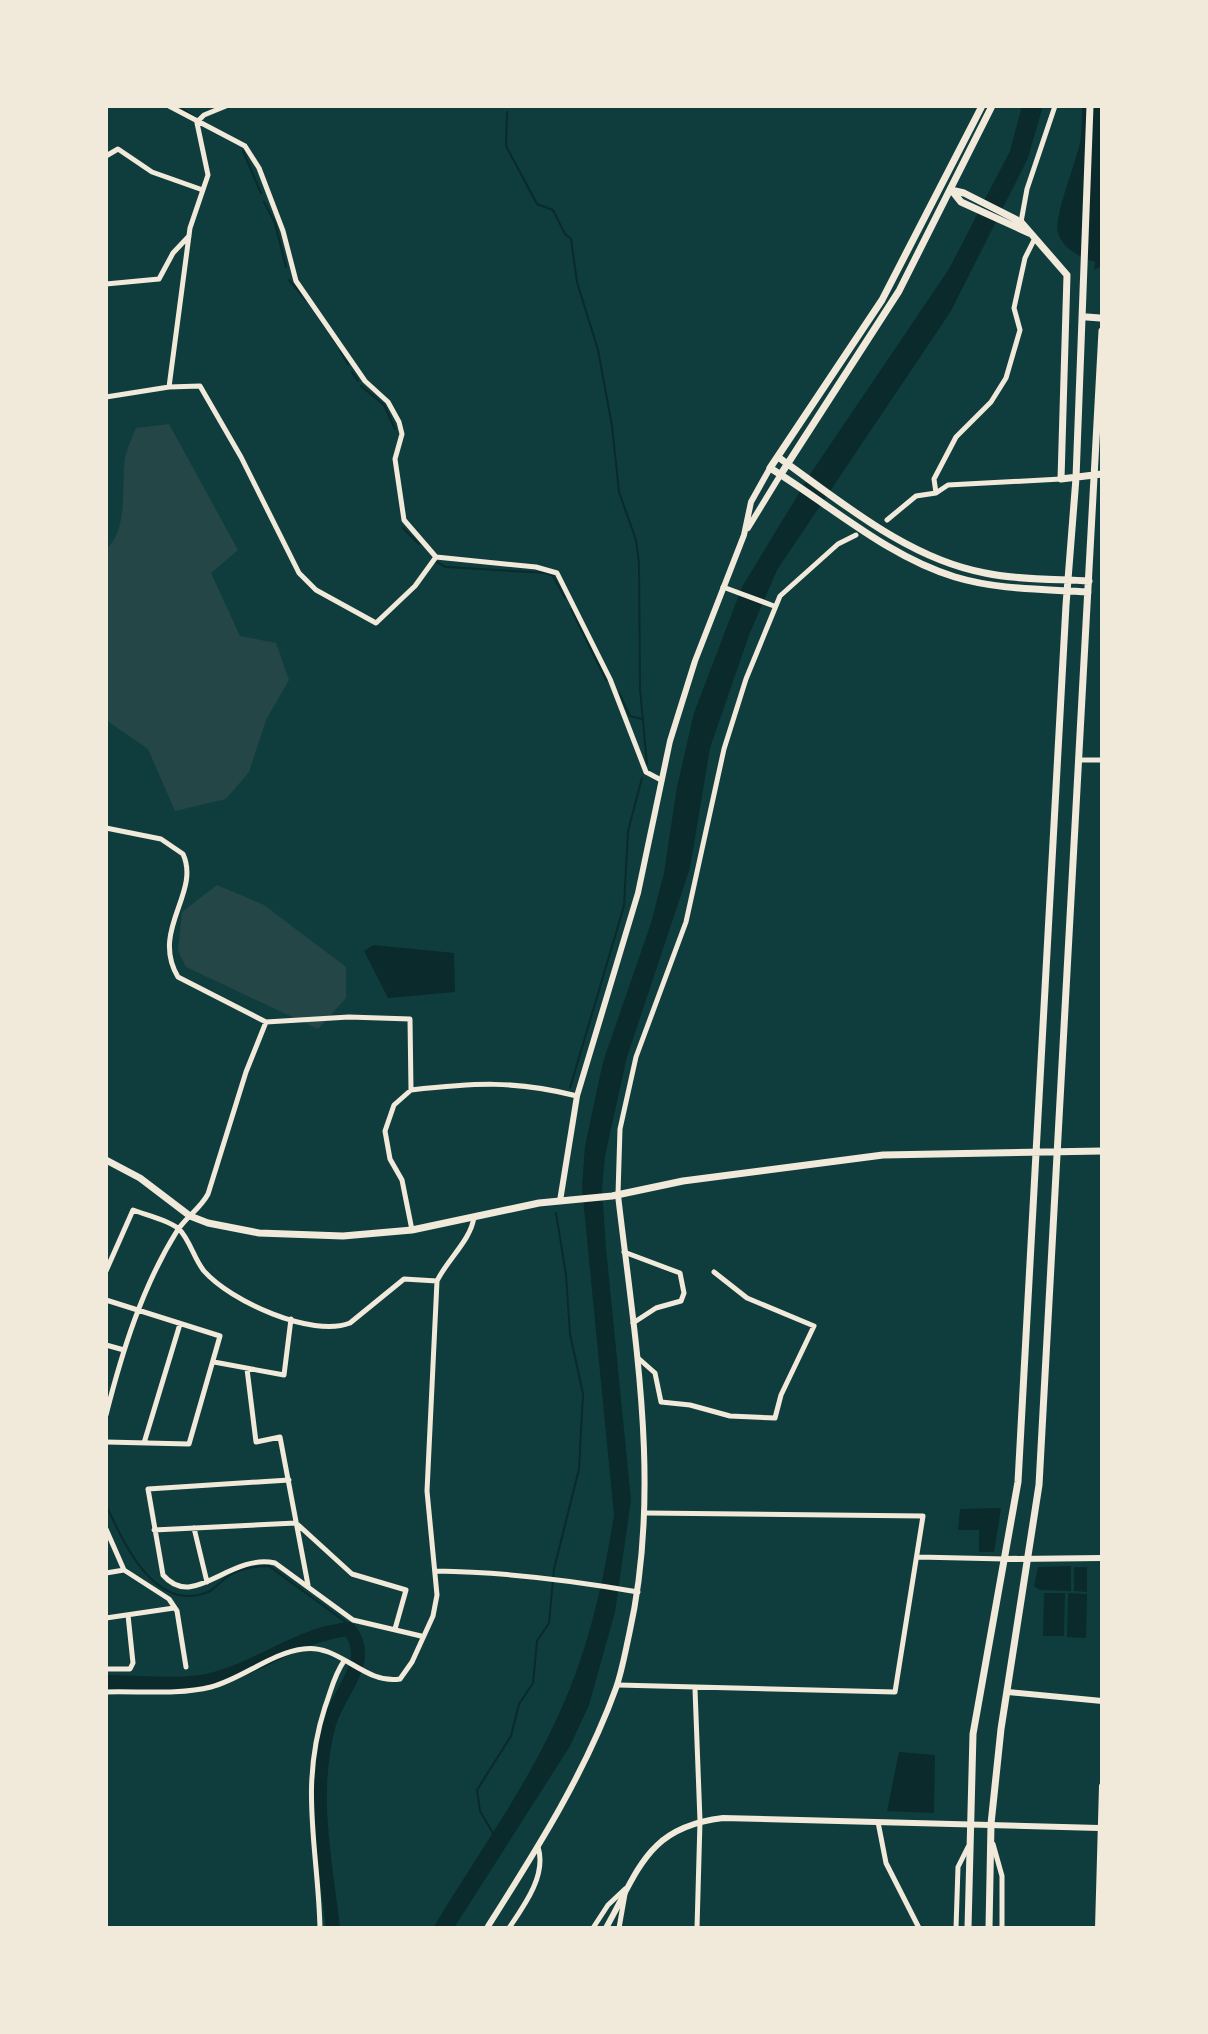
<svg xmlns="http://www.w3.org/2000/svg" width="1208" height="2034" font-family="Montserrat,sans-serif">
	<style>
		.green { fill: #244646 }
		.water { fill: #0a2a2b }
		.lines { fill: none; stroke-linecap: round; stroke-linejoin: round }
		.stream { stroke: #0a2a2b; stroke-width: 2 }
		.river { stroke: #0a2a2b; stroke-width: 14 }
		.minor { stroke: #f1e9da; stroke-width: 5 }
		.tertiary { stroke: #f1e9da; stroke-width: 6 }
		.secondary { stroke: #f1e9da; stroke-width: 7 }
	</style>
	<rect width="100%" height="100%" fill="#0f3d3e"/>
	<!-- green -->
	<path class="green" d="M169,424L238,550L211,573L240,636L276,643L289,680L266,720L249,772L226,799L175,811L148,749L106,720V549C129,530 121,485 125,458C127,448 132,438 136,428Z
		M217,885L264,905L346,967V998L318,1029L186,967L178,951L182,912Z"/>
	<!-- water -->
	<path class="water" d="M1022,106H1043L1028,158L951,311L777,570L749,635L710,748L690,868L627,1057L605,1156L602,1189L606,1248L631,1500L615,1612L589,1705L570,1746L454,1928H433C475,1858 524,1791 558,1716C588,1652 603,1584 614,1515L582,1188L585,1146L603,1062L651,923L664,873L677,787L694,713L742,587L813,470L949,269L1010,151Z
		M1082,106H1102V266L1094,270L1095,262C1080,257 1064,250 1058,233C1053,219 1076,162 1080,143C1082,132 1082,118 1082,106Z
		M373,945L454,953L455,992L388,998L364,951Z
		M1001,1508L994,1552H979V1530H958L960,1509Z
		M1071,1566V1591L1040,1590L1034,1586L1038,1567Z
		M1074,1567H1087V1592L1074,1591Z
		M1044,1593H1065L1064,1636H1043Z
		M1068,1593L1087,1594L1086,1638L1067,1637Z
		M899,1752L935,1755L934,1813L887,1811Z"/>
	<g class="lines">
		<!-- stream -->
		<path class="stream" d="M178,106L195,117
			M507,112L506,146L537,204L553,210L565,234L571,239L577,282L598,350L612,426L619,492L636,540L639,563L640,689L647,764
			M243,151L261,193
			M264,202L275,223L286,267
			M289,280L306,300
			M315,312L336,343
			M340,351L348,364
			M352,372L358,381
			M361,386L384,405L395,429
			M403,528L419,544
			M436,562L446,567L546,573L553,576L565,598
			M571,609L606,680
			M619,693L630,716L642,719
			M570,1088L624,906L628,831L642,778
			M106,1505C123,1541 154,1614 208,1592C216,1588 220,1582 227,1577C237,1569 256,1566 269,1566L347,1623L349,1629
			M494,1835L480,1811L477,1790L511,1736L519,1704L533,1683L537,1641L549,1623L554,1569L579,1469L583,1394L570,1334L566,1275L556,1213
			M242,1928H261"/>
		<!-- river -->
		<path class="river" d="M106,1682C139,1682 179,1687 211,1680C260,1668 298,1634 349,1629C375,1662 338,1691 329,1724C310,1794 325,1858 333,1928"/>
		<!-- minor -->
		<path class="minor" d="M169,106L245,146L259,168L283,231L296,281L365,381L388,402L399,422L402,434L395,459L404,520L436,557
			M197,122L204,115L226,106
			M106,156L118,149L152,172L200,189
			M1021,222L1027,189L1055,106
			M106,284L159,279L173,253L189,236
			M169,387L190,228L208,175L197,123
			M106,397L169,387L200,386L241,457L299,573L316,590L376,623L415,586L436,557
			M936,493L934,479L956,437L991,402L1006,378L1020,330L1014,308L1025,258L1035,238
			M887,520L916,496L936,493L948,485L1061,479
			M436,557L536,567L557,573L610,679L646,772L661,780
			M723,587L774,606
			M1079,760H1102
			M106,828L161,839L183,854C201,893 150,930 178,977L266,1022L349,1017L410,1019L411,1090C474,1083 515,1080 577,1096
			M411,1090L394,1105L385,1131L390,1159L402,1180L412,1230
			M618,1194L620,1129L636,1057L686,922L724,749L746,679L780,596L838,544L856,535
			M624,1252L680,1273L684,1293L681,1301L656,1308L633,1323
			M106,1271L133,1210C146,1215 169,1220 179,1229C190,1240 194,1259 204,1271C230,1301 312,1338 350,1323L404,1279L437,1281
			M106,1300L220,1336L189,1444L106,1442
			M106,1345L124,1350
			M638,1358L655,1373L661,1402L690,1405L730,1416L775,1418L781,1395L814,1326L747,1298L714,1272
			M214,1362L284,1375L291,1319
			M247,1369L256,1442L280,1437L308,1585
			M106,1415C122,1352 142,1287 177,1231C186,1217 200,1209 208,1194L246,1072L266,1022
			M144,1443L180,1324
			M289,1480L148,1489L163,1575C194,1611 229,1553 275,1563L353,1620L421,1636
			M194,1528L207,1582
			M106,1529L124,1570L169,1599L177,1611L186,1667
			M154,1530L296,1523L352,1574L406,1590L395,1629
			M918,1557L1005,1559
			M436,1571C505,1572 570,1580 638,1592
			M106,1573L124,1570
			M106,1618L174,1608
			M106,1669H130L133,1663L128,1615
			M618,1685L895,1692L923,1516L647,1513
			M695,1689L700,1821L697,1928
			M106,1692C139,1691 179,1695 211,1687C242,1679 271,1653 303,1649C339,1643 364,1685 400,1679L412,1662L433,1616L437,1595L427,1491L437,1281C447,1260 471,1240 474,1217
			M878,1822L886,1863L919,1928
			M993,1844L1002,1876V1928
			M320,1928C318,1848 299,1787 325,1707C331,1691 334,1675 344,1661
			M509,1928C524,1906 547,1875 538,1847
			M593,1928L608,1905L625,1889
			M619,1928L625,1894
			M956,1928L958,1867L968,1847"/>
		<!-- tertiary -->
		<path class="tertiary" d="M748,528L781,474
			M560,1201L577,1096L638,893L670,741L695,661L744,535L751,502L770,468
			M1006,1559L1102,1558
			M1008,1692L1102,1701
			M487,1928C535,1852 585,1774 616,1688C622,1671 625,1653 629,1635C662,1489 635,1342 618,1195
			M606,1928C639,1870 647,1827 723,1818L1099,1828
			M1098,1928L1102,1786"/>
		<!-- secondary -->
		<path class="secondary" d="M982,106L882,300L770,468C829,504 888,557 955,577C998,590 1043,589 1088,592
			M951,190L964,193L1021,222L1067,275L1061,479L1102,474
			M953,192L961,202L1029,233
			M1087,317L1100,318
			M778,457C840,501 908,559 985,573C1019,580 1055,579 1089,581
			M781,474L899,291L992,106
			M106,1160L140,1178L190,1216L208,1223L259,1233L343,1236L412,1230L539,1203L612,1196L683,1181L883,1155L1102,1151
			M968,1928L973,1734L1018,1482L1066,605L1076,478L1090,106
			M989,1928L991,1824L1001,1729L1039,1485L1102,331"/>
	</g>
	<!-- border -->
	<rect width="1208" height="2034" fill="none" stroke="#f1e9da" stroke-width="216"/>
</svg>
